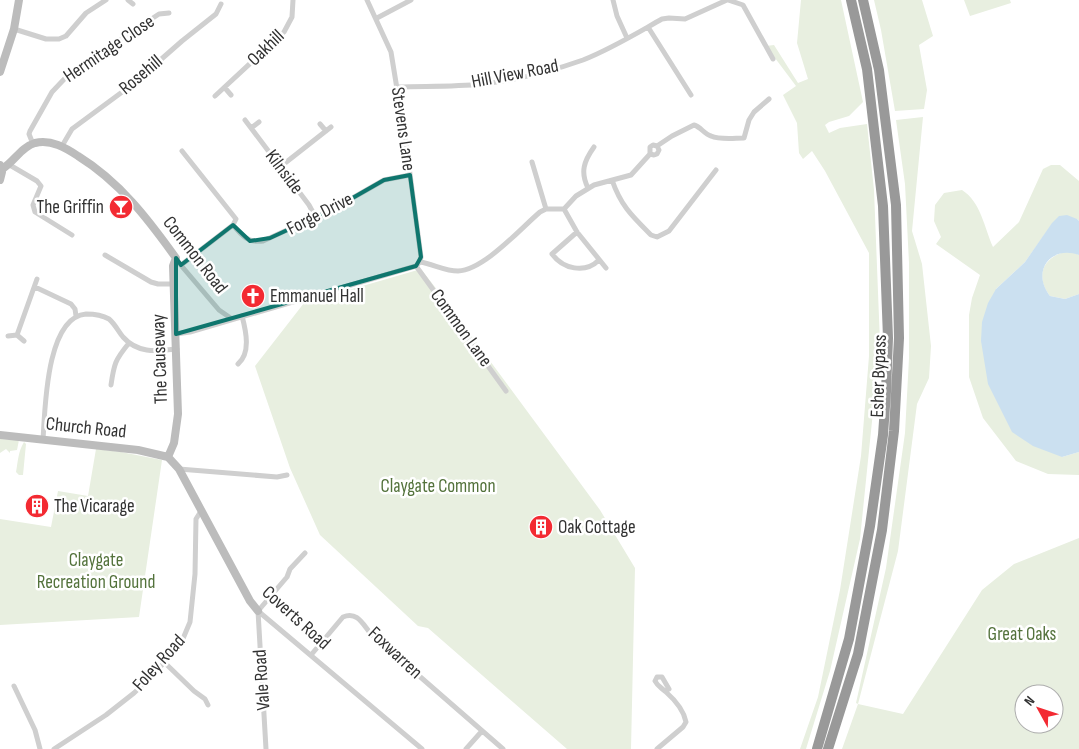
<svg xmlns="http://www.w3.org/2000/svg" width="1079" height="749" font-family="'Sofia Sans Condensed',sans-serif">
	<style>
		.green { fill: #e8efe0; fill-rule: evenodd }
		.water { fill: #cbe0f0 }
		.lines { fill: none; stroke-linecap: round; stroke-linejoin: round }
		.street { stroke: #cfcfcf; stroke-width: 5 }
		.secondary { stroke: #bcbcbc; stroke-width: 8 }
		.highway { stroke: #999; stroke-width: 10 }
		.marked { fill: #0f766e; fill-opacity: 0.2; stroke: #0f766e; stroke-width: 4; stroke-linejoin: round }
		.labels { text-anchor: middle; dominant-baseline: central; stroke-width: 5; stroke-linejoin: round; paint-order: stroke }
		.street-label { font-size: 19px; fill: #323232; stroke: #fff }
		.poi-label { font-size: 19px; fill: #323232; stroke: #fff; text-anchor: start }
		.park-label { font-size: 19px; fill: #53723b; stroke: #fff }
	</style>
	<rect width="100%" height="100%" fill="#fff"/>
	<!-- green -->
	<path class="green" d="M801,0H841L863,102L849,116L829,122L825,125L829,133L840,128L867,124L874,190L880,343L860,539L830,671L806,749H800L818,697L840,590L861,456L869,356V253L825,171L812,151L803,159L799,153L797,123L783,95L796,86L766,46L774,45L798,83L808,79L797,43Z
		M874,0H922L933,36L919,45L927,90L924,109L895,111L881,30Z
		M964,0H1010L1011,3L970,16Z
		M923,117L912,231L922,264L931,346L929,378L917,404L898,551L858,704L903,714L982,590L1014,564L1079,538V749H842L858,704L856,703L886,568L905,433L909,358V263L905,184L896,120ZM1024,694H1054V724H1024Z
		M1051,165H1060L1079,181V221L1077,219L1052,224L1025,262L996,289L1062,457L1079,452V475L1048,474L1016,461L983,418L969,377V315L972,298L980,275L936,244L941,237L934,221L935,205L944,193L962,190C981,202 984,227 993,247L1019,222L1043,169Z
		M1064,252H1072L1079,255V294L1065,299L1050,296C1036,278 1041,259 1064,252Z
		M421,269L445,300L600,510L635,568L631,749H567L428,628L418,626L320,535L290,468L255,366L304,303Z
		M0,439L19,440L17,450L10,451V453L6,449L0,453Z
		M24,442L26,444L23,475H19L16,472C18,461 18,452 24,442Z
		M96,449L121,452L162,460L139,617L0,625V519L51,527L58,491L88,496Z"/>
	<!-- water -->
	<path class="water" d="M1067,215L1077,219L1079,221V255C1050,245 1031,272 1050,296L1065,299L1079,294V452L1062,457L1033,446L1012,432L988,384L981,341L982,322L988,303L996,289L1025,262L1052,223L1059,216Z"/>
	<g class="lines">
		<!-- street -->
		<path class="street" d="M128,0L133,4
			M367,0L391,52L406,144L421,257L420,262
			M613,0L617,16L627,38
			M728,0L743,5L773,59
			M377,18L411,0
			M648,27L691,95
			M14,29L46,39H59L66,36L86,13L106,0
			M398,87C426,86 454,87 482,84C516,80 552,71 583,60C611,49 637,33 662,19L669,18L685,19L727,0
			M225,88L231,95
			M215,96L284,32L292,17L293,0
			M245,120L309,205L316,218
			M320,124L326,131
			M251,128L259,122
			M33,144L29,134L30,131L52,92L70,73L159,14L169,13
			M62,146L72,129L133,84L182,41L216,14L221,4
			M657,146L672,136L694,125C701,127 704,134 711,136C720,140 734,138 744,138L749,120L754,112L769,99
			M532,162L546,209
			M8,164L37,181L41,186L33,205L35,212L72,235
			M280,167L331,127
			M612,180C621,206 632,216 651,235L657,237L669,231L716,170
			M588,188C580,172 584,161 594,147
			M564,209L577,232L606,268
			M233,225C242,236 248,243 263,241L335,208L384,180L410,175
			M577,232L552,254C563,269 585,274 599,260
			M105,255L151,282L158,284H174
			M420,262C433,264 445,271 458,271C484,270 520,229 540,212L546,209H564L576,196L594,185L631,175L650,154V147L653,145L657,146L659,150L657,154L654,155L650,154
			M179,263L219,310L232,319
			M181,265L233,225L236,219L182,151
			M416,266L506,391
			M35,287L71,304L75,309L76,316
			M176,334L190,332L416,266L420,262
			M17,335L37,279
			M8,336L17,335L24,341
			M238,364C251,353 246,331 242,316
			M111,385C114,364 115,360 129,343
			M43,440C45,410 46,317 86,314C94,314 102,315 109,319C115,324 118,331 123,337C138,354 157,351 177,349
			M179,469L277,477L287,475
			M258,611L422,749
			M258,611L266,749
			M258,611L287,577L290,569L305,553
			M311,655L343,617C358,611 363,625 371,634L503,749
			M165,663L194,691L205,699L208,705
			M14,686L35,730L40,749
			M54,749L106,715L134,693L156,672L182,641L190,622L195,574L196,519L201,511
			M466,749L482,731
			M657,749L683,727L686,722C684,711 675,700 666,692C662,688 658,687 655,681L657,677H662L669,689"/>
		<!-- secondary -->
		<path class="secondary" d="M0,72L14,29L19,0
			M0,165L2,172L0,180
			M2,169C14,162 21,147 35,143C51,139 66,148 78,156C120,182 148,219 176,258L173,266L178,414L174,443L168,457
			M0,435L138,450L168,457L179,469L250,601L258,611"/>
		<!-- highway -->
		<path class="highway" d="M817,749L849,639L870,526L883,435L886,392L888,338L883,206L867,69L851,0
			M828,749L858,654L882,530L894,431L899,338L896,205L879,70L863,0"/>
	</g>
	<!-- marked area -->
	<path class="marked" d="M410,175L421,257L416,266L176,334V258L181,265L233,225L250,241L270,238L335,208L384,180Z"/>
	<!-- icons -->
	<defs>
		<g id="bar-disc" transform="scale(1.25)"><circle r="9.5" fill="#f32a32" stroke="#fff"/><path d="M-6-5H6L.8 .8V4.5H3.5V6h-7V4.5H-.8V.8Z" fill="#fff"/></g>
		<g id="church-disc" transform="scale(1.25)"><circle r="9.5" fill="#f32a32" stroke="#fff"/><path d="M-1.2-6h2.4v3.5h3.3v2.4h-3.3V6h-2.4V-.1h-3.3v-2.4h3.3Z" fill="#fff"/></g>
		<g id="building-disc" transform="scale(1.25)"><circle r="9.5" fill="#f32a32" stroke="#fff"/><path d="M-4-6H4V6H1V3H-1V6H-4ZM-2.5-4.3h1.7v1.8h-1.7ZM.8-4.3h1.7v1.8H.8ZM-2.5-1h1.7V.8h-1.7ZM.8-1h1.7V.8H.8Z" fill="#fff"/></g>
	</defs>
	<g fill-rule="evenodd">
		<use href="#bar-disc" x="121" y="207"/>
		<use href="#church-disc" x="253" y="296"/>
		<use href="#building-disc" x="37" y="506"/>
		<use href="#building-disc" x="541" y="527"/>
	</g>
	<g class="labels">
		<!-- street labels -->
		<g class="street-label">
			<text transform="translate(266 48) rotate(-44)">Oakhill</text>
			<text transform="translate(109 49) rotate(-34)">Hermitage Close</text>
			<text transform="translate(515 74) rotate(-11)">Hill View Road</text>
			<text transform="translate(141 75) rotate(-40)">Rosehill</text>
			<text transform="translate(403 129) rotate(82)">Stevens Lane</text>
			<text transform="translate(284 172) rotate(53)">Kilnside</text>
			<text transform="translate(320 214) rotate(-27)">Forge Drive</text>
			<text transform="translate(195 255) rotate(52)">Common Road</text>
			<text transform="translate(461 328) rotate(54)">Common Lane</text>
			<text transform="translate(160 359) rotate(-92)">The Causeway</text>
			<text transform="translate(879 376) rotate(-88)">Esher Bypass</text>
			<text transform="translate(86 428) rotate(6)">Church Road</text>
			<text transform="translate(296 618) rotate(42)">Coverts Road</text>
			<text transform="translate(395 653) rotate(43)">Foxwarren</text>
			<text transform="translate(159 663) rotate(-48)">Foley Road</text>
			<text transform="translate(262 680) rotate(-94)">Vale Road</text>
		</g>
		<!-- poi labels -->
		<g class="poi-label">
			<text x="104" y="207" text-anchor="end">The Griffin</text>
			<text x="270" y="296">Emmanuel Hall</text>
			<text x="54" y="506">The Vicarage</text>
			<text x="558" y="527">Oak Cottage</text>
		</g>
		<!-- park labels -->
		<g class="park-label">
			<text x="438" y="486">Claygate Common</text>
			<text x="96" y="560">Claygate<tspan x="96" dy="22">Recreation Ground</tspan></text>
			<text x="1022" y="634">Great Oaks</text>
		</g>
	</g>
	<!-- north arrow -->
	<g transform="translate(1039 709) rotate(310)"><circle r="24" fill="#ffffff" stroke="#adadad"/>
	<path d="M0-4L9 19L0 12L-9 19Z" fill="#f32a32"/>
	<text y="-8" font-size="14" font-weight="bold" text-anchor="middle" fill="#323232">N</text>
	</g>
</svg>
